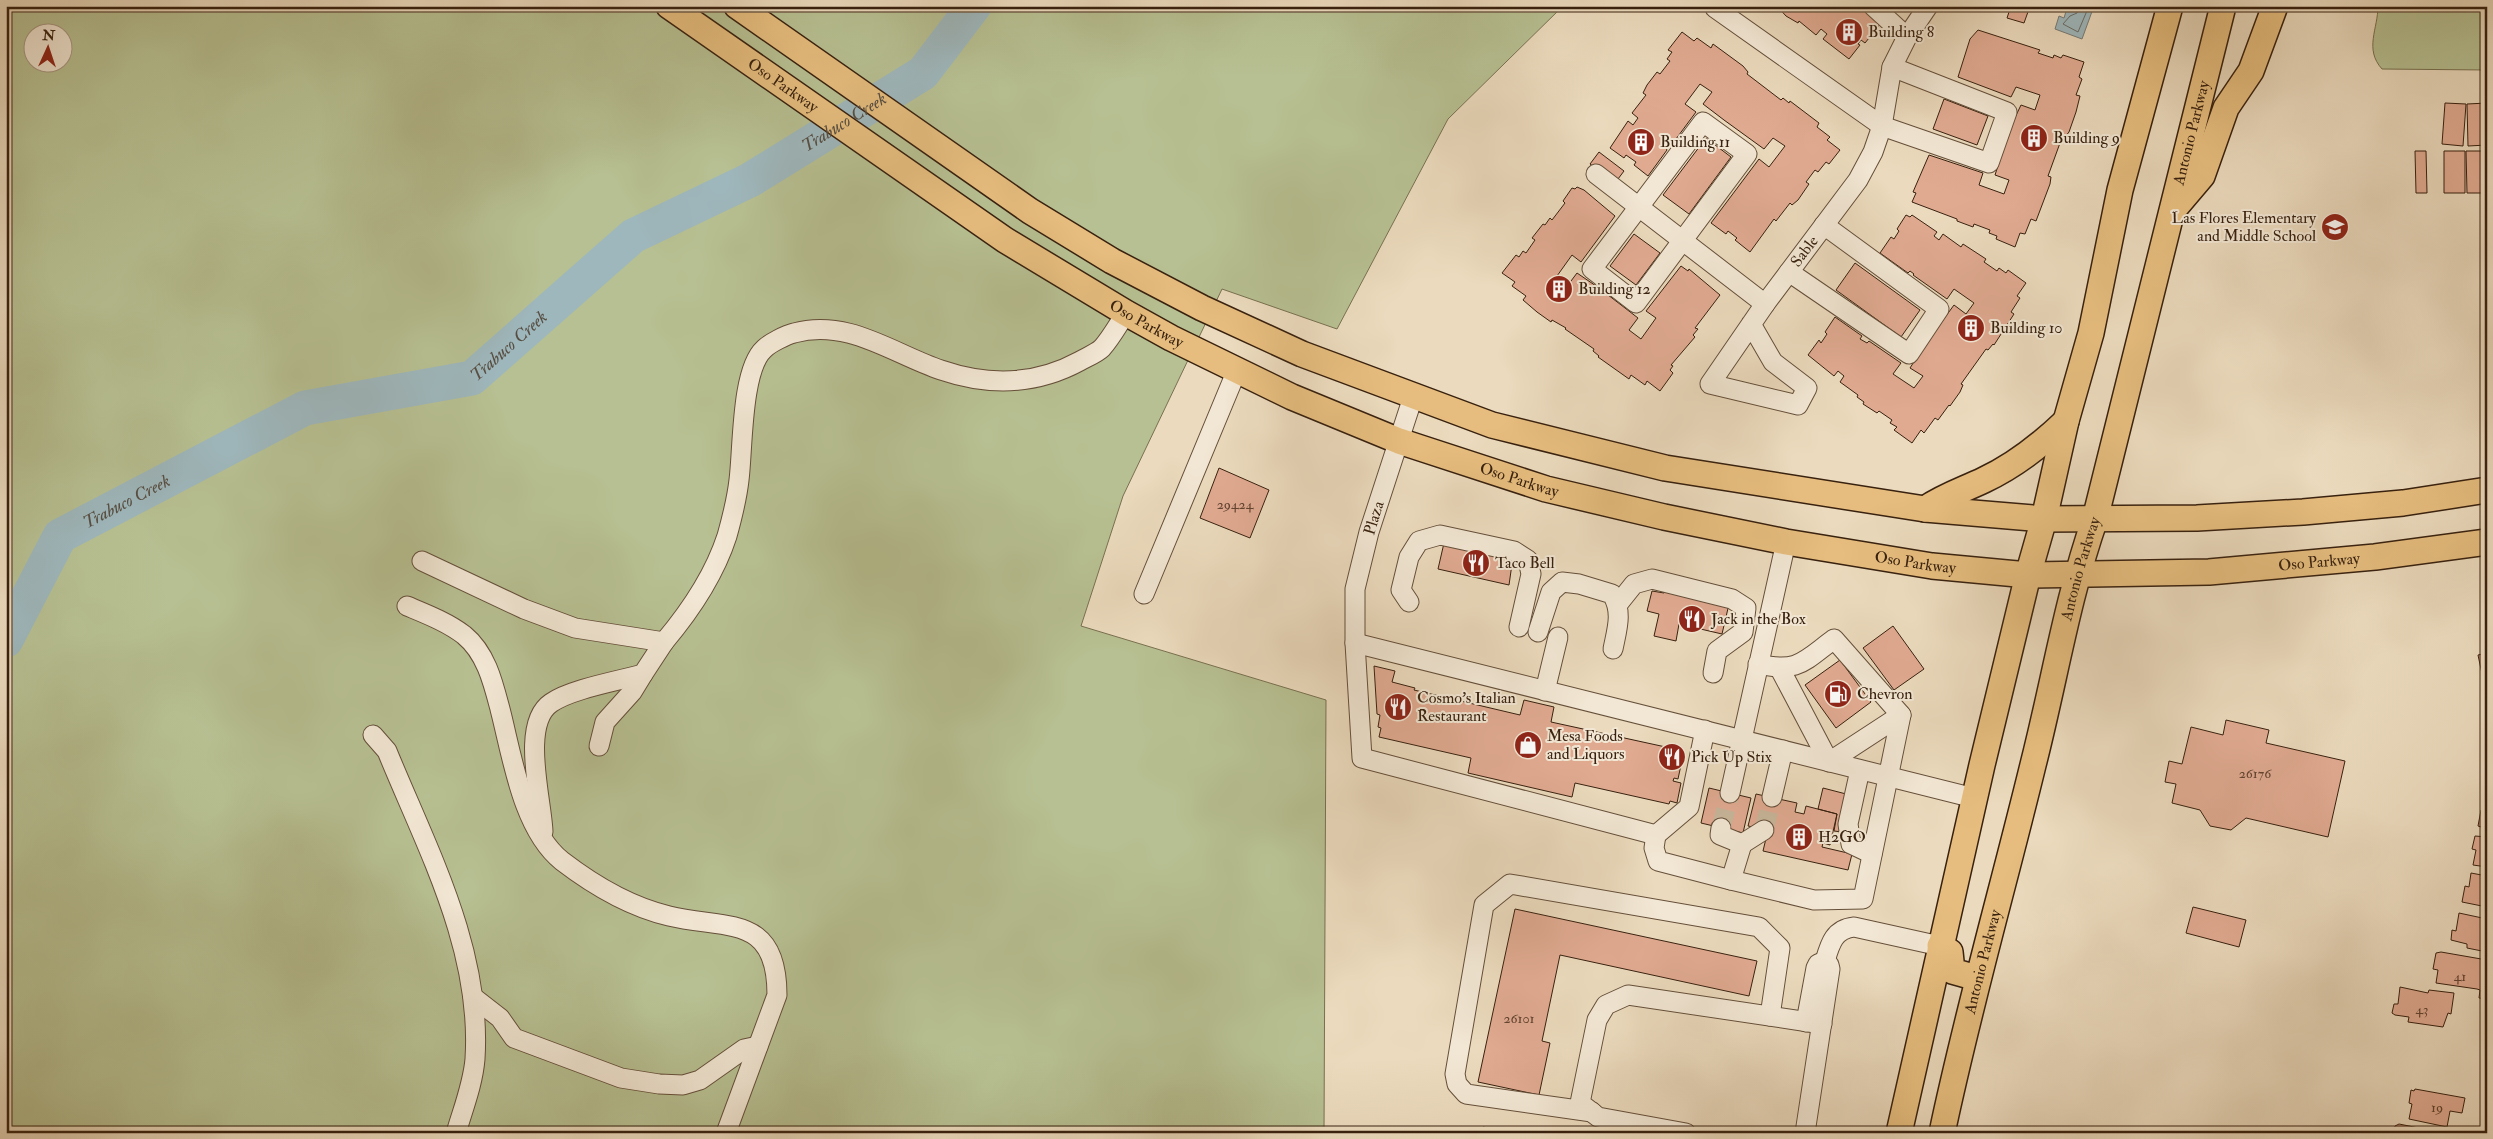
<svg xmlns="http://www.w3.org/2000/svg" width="2493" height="1139" font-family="'IM FELL Double Pica',serif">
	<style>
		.green { fill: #b7c092; stroke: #787050; fill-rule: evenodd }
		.water { fill: #9eb7bc; stroke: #757b77 }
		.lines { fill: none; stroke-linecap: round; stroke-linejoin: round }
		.shore { stroke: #6b6c66; stroke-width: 1 }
		.river { stroke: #9eb7bc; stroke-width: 35 }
		.building { fill: #e0aa91; stroke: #38210f }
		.minor-tunnel { stroke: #c7b59a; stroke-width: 19; stroke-dasharray: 19 9; stroke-linecap: butt }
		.minor-casing { stroke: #654f3a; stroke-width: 21 }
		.major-casing { stroke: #38210f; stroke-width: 28 }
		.minor { stroke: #f2e7d4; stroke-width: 19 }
		.major { stroke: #e6bd7e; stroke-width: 25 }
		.labels { text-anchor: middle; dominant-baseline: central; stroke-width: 4; stroke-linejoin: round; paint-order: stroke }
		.number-label { font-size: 14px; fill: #624330 }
		.poi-label { font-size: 16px; fill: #38210f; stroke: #f2e7d4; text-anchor: start }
		.street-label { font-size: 16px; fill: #38210f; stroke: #f2e7d4 }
		.water-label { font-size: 18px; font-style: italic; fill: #574e43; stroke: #f2e7d4 }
	</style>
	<rect width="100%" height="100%" fill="#ebdabd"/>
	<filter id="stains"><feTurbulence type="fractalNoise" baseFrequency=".004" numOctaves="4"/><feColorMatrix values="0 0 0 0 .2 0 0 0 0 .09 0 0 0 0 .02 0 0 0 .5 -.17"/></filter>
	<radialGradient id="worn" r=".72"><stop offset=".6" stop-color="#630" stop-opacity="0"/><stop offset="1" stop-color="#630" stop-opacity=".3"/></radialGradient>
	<!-- green -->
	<path class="green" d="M6,6H1563L1448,119L1337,329L1222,289L1123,496L1081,626L1326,700L1324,1133H6ZM32,32H62V62H32Z
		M2378,6H2487V70L2382,69C2364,49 2378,29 2378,6Z"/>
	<!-- water -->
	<path class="water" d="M2074,6H2094L2082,39L2055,29L2059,16L2064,18L2067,8L2073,10Z"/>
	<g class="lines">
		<!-- shore -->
		<path class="shore" d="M2079,6L2077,13L2070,16L2063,24L2078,32L2089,6"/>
		<!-- river -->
		<path class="river" id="s1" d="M6,640L60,536L305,408L472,378L633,236L750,180L923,73L974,6"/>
	</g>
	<!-- building -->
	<path class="building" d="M1777,6H1860L1881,23L1865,43L1861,40L1858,44L1860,45L1849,59L1823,39L1827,34L1821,29L1816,35L1799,21L1798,23L1786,16Z
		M2011,6H2038L2036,11L2029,9L2024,23L2007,18Z
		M1978,30L2040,50L2038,53L2053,58L2054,55L2061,58L2063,55L2084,62L2079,77L2082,79L2076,95L2080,96L2076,112L2069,132L2060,143L2048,176L2051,177L2050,184L2036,221L2031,219L2025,234L2020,233L2015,247L1996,239L1997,236L1989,233L1990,230L1974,224L1973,227L1957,221V219L1912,202L1916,193L1913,192L1929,155L1983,173L1979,185L2004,194L2009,180L1995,175L2010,128L2021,105L2035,110L2040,95L2016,87L2011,97L1958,77L1970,39Z
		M1682,32L1694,41L1697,38L1711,48L1713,44L1743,66L1748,72L1747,74L1781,100L1783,98L1789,103L1790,101L1819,123L1817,127L1830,137L1827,140L1840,150L1829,164L1826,162L1818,172L1815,170L1806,182L1809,184L1798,200L1792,205L1790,203L1776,221L1774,219L1750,252L1735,240L1737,238L1728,231L1726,234L1711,223L1759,159L1769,167L1785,146L1773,138L1764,149L1724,120L1703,104L1712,92L1700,84L1685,104L1696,112L1673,143L1671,141L1666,148L1667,150L1648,176L1634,165L1636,162L1626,155L1624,158L1610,148L1628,121L1633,125L1638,118L1632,113L1646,95L1643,93L1647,85L1657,72L1660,74L1670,61L1667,59L1672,52L1668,50Z
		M1944,99L1988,116L1977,145L1933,129Z
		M2445,103L2466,104L2463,146L2442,144Z
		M2487,103V145L2468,146L2467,104Z
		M1706,138L1731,157L1689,214L1663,195Z
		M2415,151H2426L2427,193H2416Z
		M2444,151H2465V193H2444Z
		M2466,151H2487V193H2467Z
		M1599,152L1624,171L1615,183L1590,164Z
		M1577,187L1584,190L1615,216L1581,262L1572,255L1557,276L1568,285L1577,273L1599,288L1638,318L1629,330L1641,339L1656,318L1646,311L1681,266L1688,271L1689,269L1720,295L1695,328L1698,329L1693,335L1695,337L1671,365L1673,366L1670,370L1673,373L1660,391L1647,381L1645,385L1631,375L1629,379L1598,357L1599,356L1593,351L1594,349L1565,329L1566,328L1552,320L1551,322L1537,312L1523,300L1526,296L1512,286L1515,282L1502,273L1516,255L1519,257L1523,251L1526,253L1535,240L1532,238L1543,224L1545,225L1550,218L1552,220L1565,203L1563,201L1572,188L1575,189Z
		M1906,215L1910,217L1912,215L1937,232L1934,236L1939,240L1943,234L1961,247L1963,244L1986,259L1984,262L1997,271L1999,268L2006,273L2008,270L2026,283L2017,296L2020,298L2011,312L2014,314L1994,345L1993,344L1988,350L1986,349L1961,384L1963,385L1960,392L1950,406L1949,405L1938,420L1935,418L1924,433L1921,430L1912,443L1894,430L1897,427L1890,423L1892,420L1879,411L1877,413L1863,404L1864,402L1857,397L1858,395L1840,382L1844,376L1838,371L1834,376L1808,355L1819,340L1821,343L1827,334L1825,332L1835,317L1862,336L1860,339L1867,343L1869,341L1901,363L1893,374L1914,388L1923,376L1910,368L1924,346L1954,305L1966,314L1974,303L1954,289L1947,299L1913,275L1914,274L1910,271L1908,273L1880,253L1891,237L1894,239L1899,231L1897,229Z
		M1634,234L1660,253L1636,285L1610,266Z
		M1855,263L1920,310L1901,337L1836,290Z
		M1219,468L1269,490L1250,538L1200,518Z
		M1444,543L1513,557L1509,585L1438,569Z
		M1665,589L1729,604L1722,634L1679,624L1676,641L1654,636L1659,614L1647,611L1652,591L1664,593Z
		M1893,626L1924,669L1894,690L1863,648Z
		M2487,653V693H2486L2478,655Z
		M1840,660L1871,702L1836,728L1805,685Z
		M1374,666L1395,671L1392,682L1415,688L1414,690L1520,715L1524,700L1554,707L1551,722L1684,751L1678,779L1674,778L1673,781L1681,783L1677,803L1670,801L1669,804L1575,783L1572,797L1468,773L1471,758L1379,737L1381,728L1378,727L1380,715L1377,714Z
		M2226,720L2269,730L2266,743L2345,761L2328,837L2246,818L2231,830L2210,826L2200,810L2172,803L2176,784L2165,782L2169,761L2182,764L2191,727L2223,735Z
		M1709,788L1751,798L1743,833L1701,823Z
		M1823,788L1850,795L1842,832L1834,831L1837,814L1818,809Z
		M1756,794L1797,803L1795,812L1804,814L1806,806L1837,814L1830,845L1823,843L1822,847L1852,854L1848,870L1763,851L1768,830L1748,826Z
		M2487,802V829L2478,826L2481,810L2485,811Z
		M2475,836L2487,837V867L2473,865L2476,850L2472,849Z
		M2471,873L2487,876V907L2462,902L2465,886L2469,887Z
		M2193,907L2246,920L2239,947L2186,933Z
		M1515,909L1757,961L1749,996L1560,955L1542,1041L1550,1043L1539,1095L1478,1082Z
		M2459,913L2487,919V952L2467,948V944L2451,940L2452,930L2456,931Z
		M2441,952L2487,960L2486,973H2483L2482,975L2487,978V999L2479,998L2480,990L2477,989L2436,983L2438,970L2433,969L2436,953Z
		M2400,987L2428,993L2429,990L2454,993L2451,1014L2448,1013L2443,1027L2408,1022L2409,1017L2395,1015L2392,1013L2394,1004H2398Z
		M2415,1089L2465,1098L2462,1113L2450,1111L2447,1127L2409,1119L2412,1104L2409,1103L2411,1090L2414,1091Z
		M2399,1124L2444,1133H2393L2395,1126Z
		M1483,1127L1513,1133H1482Z"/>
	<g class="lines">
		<!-- minor-tunnel -->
		<path class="minor-tunnel" d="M1721,828L1730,793
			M1764,830L1772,797"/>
		<!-- minor casing -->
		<g class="minor-casing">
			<g id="minor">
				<path d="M1873,6L1907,37"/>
				<path d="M1715,8L1882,126L1989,163L2007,112L1892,67"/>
				<path d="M1703,122L1747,154L1636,303L1592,269Z"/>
				<path id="s2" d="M1596,174L1765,304L1858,180L1873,152L1882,126L1892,67L1907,37L1928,6"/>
				<path d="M1789,272L1909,354L1939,309L1824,225"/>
				<path d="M1751,324L1773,362L1807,388L1798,405L1710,384L1765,304"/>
				<path d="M1413,397L1369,532L1355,589V643L1362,758L1656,835L1689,807L1705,730"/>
				<path d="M422,561L524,609L575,628L664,642C691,610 714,576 727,536C732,518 737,498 739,480C743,449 741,370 764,349C770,343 786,335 794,333C848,318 893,354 941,370C988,386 1036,385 1080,361C1087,357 1097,353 1102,348C1111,338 1118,325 1126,313"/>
				<path d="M1144,594L1237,370"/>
				<path d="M1409,602L1401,590L1409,557L1419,541L1440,535L1514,551L1528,560L1531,574L1519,627"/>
				<path d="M1618,604L1634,584L1652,579L1732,599L1746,608L1743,632L1717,651L1713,673"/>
				<path d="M407,606C426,614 447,622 464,635C486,653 493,682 500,709C512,755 522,829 562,861C592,884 631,907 669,916C726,930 777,913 777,995L726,1133"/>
				<path d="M1538,632L1551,592L1562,582L1579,584L1612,594C1623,612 1617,629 1613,649"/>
				<path d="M1355,643L1974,798"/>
				<path d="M1780,669L1829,762L1901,715"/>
				<path d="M1545,691L1558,637"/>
				<path d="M373,735L387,751C427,849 482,949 475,1059C473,1084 463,1109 456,1133"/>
				<path d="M599,746L605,722L632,692L643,674"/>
				<path d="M1860,770L1848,824L1851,844L1872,854"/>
				<path d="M1730,793L1786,542"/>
				<path d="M1772,797L1783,750"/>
				<path d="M543,832C542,800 520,724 551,703C571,689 618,681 643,674L664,642"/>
				<path d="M1656,835L1654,848L1658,861L1731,880L1742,844L1720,835L1721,828"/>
				<path d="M1742,844L1764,830"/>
				<path d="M1731,880L1814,900L1863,899L1901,715L1834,639C1803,662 1798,673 1758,664"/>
				<path d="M1825,961C1830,944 1834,929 1854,927L1940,946"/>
				<path d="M473,997L500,1018L514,1038L621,1078L659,1084L683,1085L700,1080L744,1049L758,1046"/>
				<path d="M1806,1022L1816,968L1818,964L1825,961"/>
				<path d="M1592,1112L1466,1094L1457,1084L1455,1074L1484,905L1510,884L1759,927L1780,948L1770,1016"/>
				<path d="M1686,1133L1598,1117L1580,1103L1597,1020L1606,1005L1628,995L1822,1024"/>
				<path d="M1805,1133L1830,969L1829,965L1825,961"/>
			</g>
		</g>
		<!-- major casing -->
		<g class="major-casing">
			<g id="major">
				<path id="s3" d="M669,6L1005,240L1126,313L1171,338L1292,397L1399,441L1546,489L1664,517L1786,542L1932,566L2028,575L2209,572L2375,557L2487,542"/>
				<path d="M737,6L1030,211L1112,261L1202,308L1302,354L1492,425L1665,468L1925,509L2044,519L2197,518L2303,512L2403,503L2487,490"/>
				<path d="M2174,209L2202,176L2226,108L2251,71L2275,6"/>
				<path d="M1925,509C1944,496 1963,490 1984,480C2014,466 2042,444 2066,421"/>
				<path d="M1940,946L1950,952L1952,971L1977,978"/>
				<path d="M1899,1133L1982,765L2028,575L2044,519L2066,421L2091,333L2120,190L2170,6"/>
				<path id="s4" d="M1942,1133C1968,1009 2003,888 2033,765C2054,683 2067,599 2095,519L2223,6"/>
			</g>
		</g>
		<!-- minor -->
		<use href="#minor" class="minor"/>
		<!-- major -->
		<use href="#major" class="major"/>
	</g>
	<!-- icons -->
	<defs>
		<g id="building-disc" transform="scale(1.4375)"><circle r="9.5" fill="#8f2418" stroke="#f2e7d4"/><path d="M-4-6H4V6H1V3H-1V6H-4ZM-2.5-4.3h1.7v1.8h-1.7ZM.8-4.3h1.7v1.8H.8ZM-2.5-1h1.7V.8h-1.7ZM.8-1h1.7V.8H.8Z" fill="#fff"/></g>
		<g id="school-disc" transform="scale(1.4375)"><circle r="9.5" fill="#8f2418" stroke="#f2e7d4"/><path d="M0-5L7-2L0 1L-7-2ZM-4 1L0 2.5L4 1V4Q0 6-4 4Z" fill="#fff"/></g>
		<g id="restaurant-disc" transform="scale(1.4375)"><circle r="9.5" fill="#8f2418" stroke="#f2e7d4"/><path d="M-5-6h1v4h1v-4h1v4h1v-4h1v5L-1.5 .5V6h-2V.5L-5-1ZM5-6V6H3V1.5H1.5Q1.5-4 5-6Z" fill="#fff"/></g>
		<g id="fuel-disc" transform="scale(1.4375)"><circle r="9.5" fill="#8f2418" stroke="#f2e7d4"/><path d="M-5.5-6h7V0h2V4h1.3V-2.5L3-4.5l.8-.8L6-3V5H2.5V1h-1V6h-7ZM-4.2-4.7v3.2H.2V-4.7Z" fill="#fff"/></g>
		<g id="shop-disc" transform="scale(1.4375)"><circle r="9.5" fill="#8f2418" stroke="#f2e7d4"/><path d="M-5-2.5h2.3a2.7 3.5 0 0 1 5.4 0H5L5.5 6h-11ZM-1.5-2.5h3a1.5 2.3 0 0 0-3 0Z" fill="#fff"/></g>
	</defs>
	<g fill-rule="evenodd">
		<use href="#building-disc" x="1849" y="32"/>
		<use href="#building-disc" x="2034" y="138"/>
		<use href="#building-disc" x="1641" y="142"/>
		<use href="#school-disc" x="2335" y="227"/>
		<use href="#building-disc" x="1559" y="289"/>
		<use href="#building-disc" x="1971" y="328"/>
		<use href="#restaurant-disc" x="1476" y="563"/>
		<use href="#restaurant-disc" x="1692" y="619"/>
		<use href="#fuel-disc" x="1838" y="694"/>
		<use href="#restaurant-disc" x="1398" y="707"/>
		<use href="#shop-disc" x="1528" y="745"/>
		<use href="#restaurant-disc" x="1672" y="757"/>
		<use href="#building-disc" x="1799" y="837"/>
	</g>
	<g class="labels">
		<!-- number labels -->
		<g class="number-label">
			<text x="1235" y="504">29424</text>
			<text x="2255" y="773">26176</text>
			<text x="2460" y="976">41</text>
			<text x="2422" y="1009">43</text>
			<text x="1519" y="1018">26101</text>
			<text x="2437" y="1107">19</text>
		</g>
		<!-- poi labels -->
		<g class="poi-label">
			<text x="1868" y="32">Building 8</text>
			<text x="2053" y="138">Building 9</text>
			<text x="1660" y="142">Building 11</text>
			<text x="2316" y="218" text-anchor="end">Las Flores Elementary<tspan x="2316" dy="18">and Middle School</tspan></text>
			<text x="1578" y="289">Building 12</text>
			<text x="1990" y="328">Building 10</text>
			<text x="1495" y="563">Taco Bell</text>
			<text x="1711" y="619">Jack in the Box</text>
			<text x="1857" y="694">Chevron</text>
			<text x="1417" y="698">Cosmo's Italian<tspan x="1417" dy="18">Restaurant</tspan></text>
			<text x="1547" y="736">Mesa Foods<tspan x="1547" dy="18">and Liquors</tspan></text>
			<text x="1691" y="757">Pick Up Stix</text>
			<text x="1818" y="837">H2GO</text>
		</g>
		<!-- street labels -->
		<g class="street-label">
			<text stroke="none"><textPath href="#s3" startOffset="139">Oso Parkway</textPath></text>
			<text stroke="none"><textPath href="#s4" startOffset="1031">Antonio Parkway</textPath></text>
			<text stroke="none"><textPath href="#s2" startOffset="279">Sable</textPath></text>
			<text stroke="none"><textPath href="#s3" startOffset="574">Oso Parkway</textPath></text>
			<text stroke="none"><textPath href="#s3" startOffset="979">Oso Parkway</textPath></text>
			<text transform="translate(1374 518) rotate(-73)">Plaza</text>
			<text stroke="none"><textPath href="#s3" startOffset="1384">Oso Parkway</textPath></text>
			<text stroke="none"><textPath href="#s3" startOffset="1789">Oso Parkway</textPath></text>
			<text stroke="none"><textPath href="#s4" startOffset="581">Antonio Parkway</textPath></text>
			<text stroke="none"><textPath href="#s4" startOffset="176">Antonio Parkway</textPath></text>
		</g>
		<!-- water labels -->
		<g class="water-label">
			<text stroke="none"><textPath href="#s1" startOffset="1018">Trabuco Creek</textPath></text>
			<text stroke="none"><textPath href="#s1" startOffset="612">Trabuco Creek</textPath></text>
			<text stroke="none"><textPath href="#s1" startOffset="192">Trabuco Creek</textPath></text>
		</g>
	</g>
	<!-- margin -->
	<rect width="2493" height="1139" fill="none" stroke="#ebdabd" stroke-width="25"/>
	<rect x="8" y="8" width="2478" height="1124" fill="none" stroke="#38210f" stroke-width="2.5"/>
	<rect x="12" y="12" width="2468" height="1114" fill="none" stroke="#38210f"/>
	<!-- north arrow -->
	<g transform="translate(48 48) rotate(3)"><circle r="24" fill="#f2e7d4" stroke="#a89885"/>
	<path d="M0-4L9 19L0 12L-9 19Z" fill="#8f2418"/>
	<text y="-8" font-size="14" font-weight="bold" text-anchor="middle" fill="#38210f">N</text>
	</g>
	<rect width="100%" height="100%" filter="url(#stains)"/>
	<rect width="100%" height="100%" fill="url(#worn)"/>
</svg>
